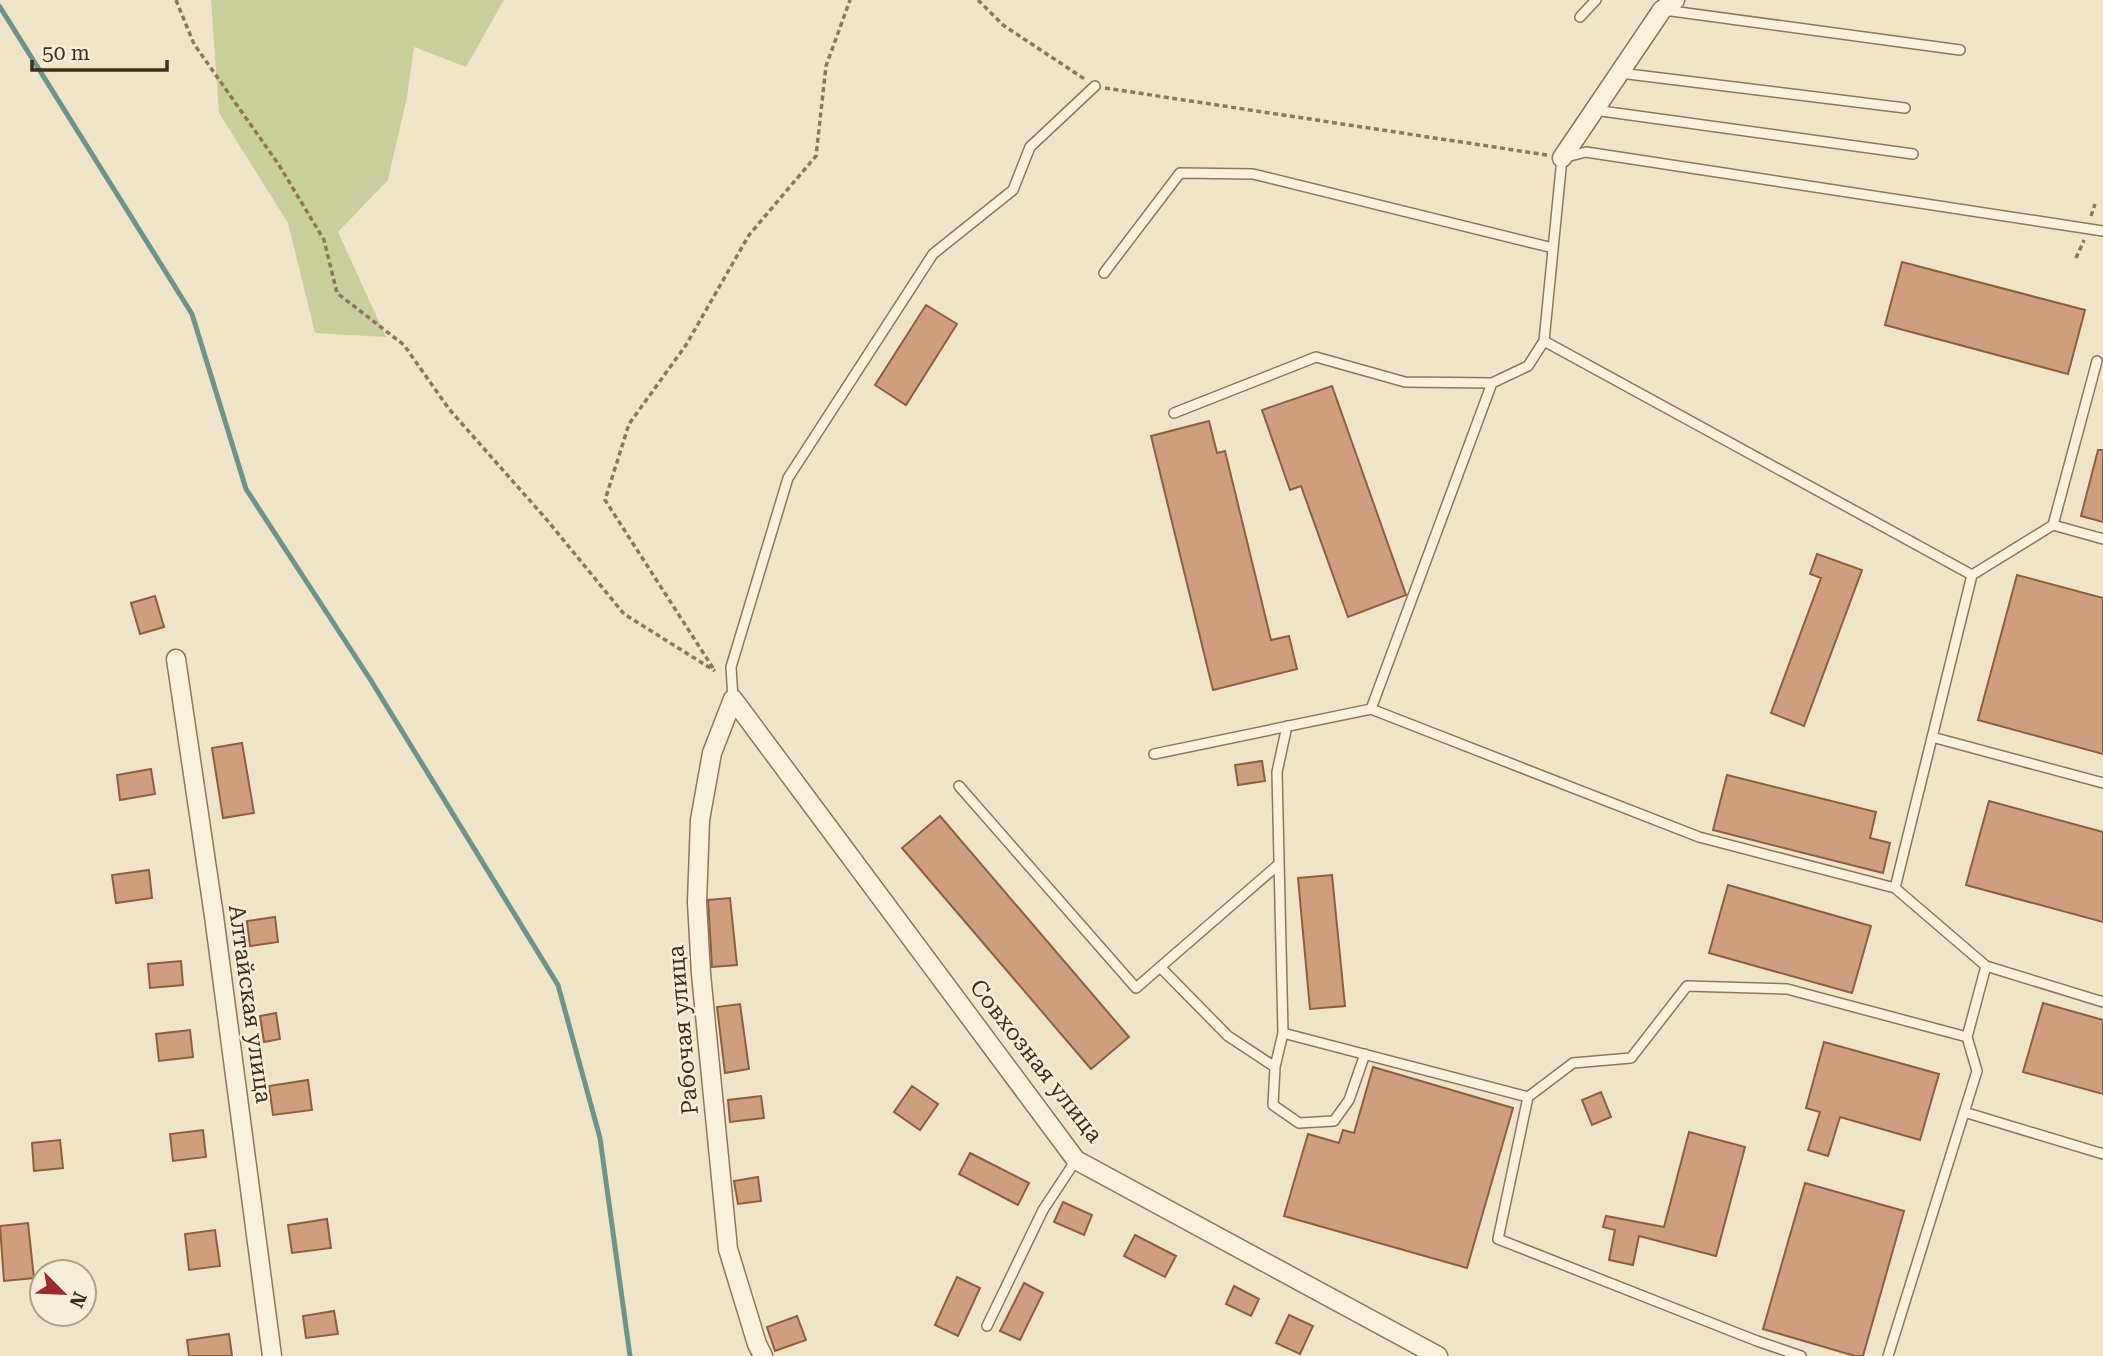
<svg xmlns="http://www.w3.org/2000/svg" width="2103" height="1356" font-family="'Roboto Serif',serif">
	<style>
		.green { fill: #c9cf9b }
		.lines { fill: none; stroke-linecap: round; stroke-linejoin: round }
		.stream { stroke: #6f938a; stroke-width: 5 }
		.building { fill: #cf9f7d; stroke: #8d5f41; stroke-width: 2 }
		.lane-casing { stroke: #8d765c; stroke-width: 12 }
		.street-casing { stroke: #8d765c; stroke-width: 21 }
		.path { stroke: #8d765c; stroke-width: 3.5; stroke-dasharray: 5 3.5; stroke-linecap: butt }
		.lane { stroke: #faf1dc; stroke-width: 9 }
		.street { stroke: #faf1dc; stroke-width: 18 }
		.labels { text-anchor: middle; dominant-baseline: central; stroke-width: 5; stroke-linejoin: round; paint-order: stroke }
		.street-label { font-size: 23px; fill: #3d2e20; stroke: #f7eed8 }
	</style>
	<rect width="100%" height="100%" fill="#f0e4c8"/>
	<!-- green -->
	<path class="green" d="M211,0H504L466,67L414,47L407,97L388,180L338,232L386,337L315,333L288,223L219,113Z"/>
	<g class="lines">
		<!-- stream -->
		<path class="stream" d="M0,7L192,314L246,489L370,679L558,985L600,1138L630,1356"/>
	</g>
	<!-- building -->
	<path class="building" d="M1902,262L2085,310L2068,374L1885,325Z
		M926,305L957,324L906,405L875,385Z
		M1332,386L1406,595L1348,617L1301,486L1290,490L1262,410Z
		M1209,421L1217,453L1225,451L1271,640L1289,636L1297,669L1213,690L1151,436Z
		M2098,450H2103V522L2081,516Z
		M1817,554L1862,570L1804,726L1771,713L1821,578L1810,574Z
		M2017,575L2103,598V754L1978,720Z
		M155,596L164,627L140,634L131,603Z
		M242,743L254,813L223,818L212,748Z
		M1262,761L1265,781L1238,785L1235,765Z
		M151,769L155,794L120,800L117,775Z
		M1727,775L1876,812L1870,838L1890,843L1883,873L1713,830Z
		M1989,801L2103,832V922L1966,885Z
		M940,816L1129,1037L1091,1069L902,848Z
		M149,870L152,898L116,903L112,875Z
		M1332,875L1345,1006L1310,1009L1298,878Z
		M1728,885L1871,926L1852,993L1709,953Z
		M730,898L737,965L712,967L708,900Z
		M275,917L278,942L250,946L247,921Z
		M181,961L183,985L150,988L148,964Z
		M2043,1003L2103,1020V1094L2023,1072Z
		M740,1004L749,1069L725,1073L717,1007Z
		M276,1013L280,1039L264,1042L260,1016Z
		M190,1030L193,1057L159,1061L156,1034Z
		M1824,1042L1939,1074L1920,1140L1840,1117L1828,1156L1808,1150L1820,1112L1806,1108Z
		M1373,1067L1513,1108L1467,1268L1284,1216L1308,1134L1339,1143L1343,1130L1354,1133Z
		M308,1080L312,1110L273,1115L269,1086Z
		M912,1086L938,1104L920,1130L894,1112Z
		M1601,1092L1611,1117L1592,1125L1582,1100Z
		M761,1096L764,1118L730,1122L728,1100Z
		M203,1130L206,1157L173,1161L170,1134Z
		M1689,1132L1745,1147L1716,1256L1639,1236L1633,1265L1609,1260L1615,1230L1603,1227L1606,1216L1664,1227Z
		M60,1140L63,1168L34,1171L32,1143Z
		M970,1153L1029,1183L1018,1205L959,1174Z
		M758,1177L761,1201L738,1204L734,1181Z
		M1805,1183L1904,1211L1863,1356H1855L1763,1329Z
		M1063,1202L1092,1215L1084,1235L1054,1222Z
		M327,1219L331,1248L292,1253L288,1225Z
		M28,1223L34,1278L4,1281L0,1226Z
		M215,1230L220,1266L189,1270L185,1234Z
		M1135,1235L1176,1256L1165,1277L1124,1256Z
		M957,1277L980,1288L958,1336L935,1325Z
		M1024,1283L1043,1293L1020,1340L1000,1331Z
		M1234,1286L1259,1299L1251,1316L1226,1304Z
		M334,1311L338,1334L306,1338L303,1316Z
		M1289,1315L1313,1326L1300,1354L1276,1343Z
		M797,1316L806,1340L775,1351L767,1327Z
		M229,1334L232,1356H189L187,1340Z"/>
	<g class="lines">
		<!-- lane casing -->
		<g class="lane-casing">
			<path id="lane" d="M1664,10L1960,50
				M1580,17L1596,0
				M1620,73L1905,108
				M1594,110L1913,154
				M1104,273L1180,173L1253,174L1553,248
				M1174,413L1316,357L1405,382L1492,383L1528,366L1544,341
				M2053,525L2103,539
				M1972,575L2053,525L2097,361
				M733,699L731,667L788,478L933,254L1013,190L1030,147L1095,86
				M1371,709L1492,383
				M1287,726L1277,772L1283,1033L1528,1097
				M1932,737L2103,783
				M1154,754L1371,709L1699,837L1895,888
				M959,786L1136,988L1279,864
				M1986,966L1895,888L1972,575L1544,341L1562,158L1586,152L2103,231
				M1160,967L1228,1036L1275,1067
				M1283,1033L1275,1067L1273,1105L1299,1123L1334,1121L1349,1100L1365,1054
				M1964,1112L2103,1154
				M987,1326L1043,1210L1076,1160
				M1801,1356L1757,1341L1498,1239L1528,1097L1573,1063L1631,1058L1687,986L1787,989L1967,1037
				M1888,1356L1977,1071L1967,1037L1986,966L2103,1002"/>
		</g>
		<!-- street casing -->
		<g class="street-casing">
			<path id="street" d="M1562,158L1662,10L1675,0
				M176,659L214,916L272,1356
				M733,699L1076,1160L1438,1356
				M733,699L712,753L700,820L697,902L701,974L728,1249L757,1344L763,1356"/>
		</g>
		<!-- path -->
		<path class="path" d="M176,0L194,44L279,165L324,240L337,293L404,345L449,409L547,520L624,614L715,671
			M978,0L1003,25L1086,80
			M1105,88L1547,155
			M2091,216L2095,204
			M2076,258L2084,240
			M713,668L605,500L629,424L686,345L749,235L816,156L826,66L850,0"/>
		<!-- lane -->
		<use href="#lane" class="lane"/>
		<!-- street -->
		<use href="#street" class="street"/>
	</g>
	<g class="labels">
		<!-- street labels -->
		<g class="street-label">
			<text transform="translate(250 1004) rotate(82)">Алтайская улица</text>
			<text transform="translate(683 1030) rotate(-95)">Рабочая улица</text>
			<text transform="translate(1036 1061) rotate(52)">Совхозная улица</text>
		</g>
	</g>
	<!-- north arrow -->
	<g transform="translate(63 1293) rotate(114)"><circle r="33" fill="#f7eed8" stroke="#ada18e" stroke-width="2"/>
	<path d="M0-5L12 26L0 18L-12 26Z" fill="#9e2a2b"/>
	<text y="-10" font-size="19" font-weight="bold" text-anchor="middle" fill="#3d2e20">N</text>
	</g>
	<!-- scale -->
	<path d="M32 60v10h135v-10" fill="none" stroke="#3d2e20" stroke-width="3.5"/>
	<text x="42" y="60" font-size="21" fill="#3d2e20" stroke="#f7eed8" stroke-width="5" paint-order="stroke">50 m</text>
</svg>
